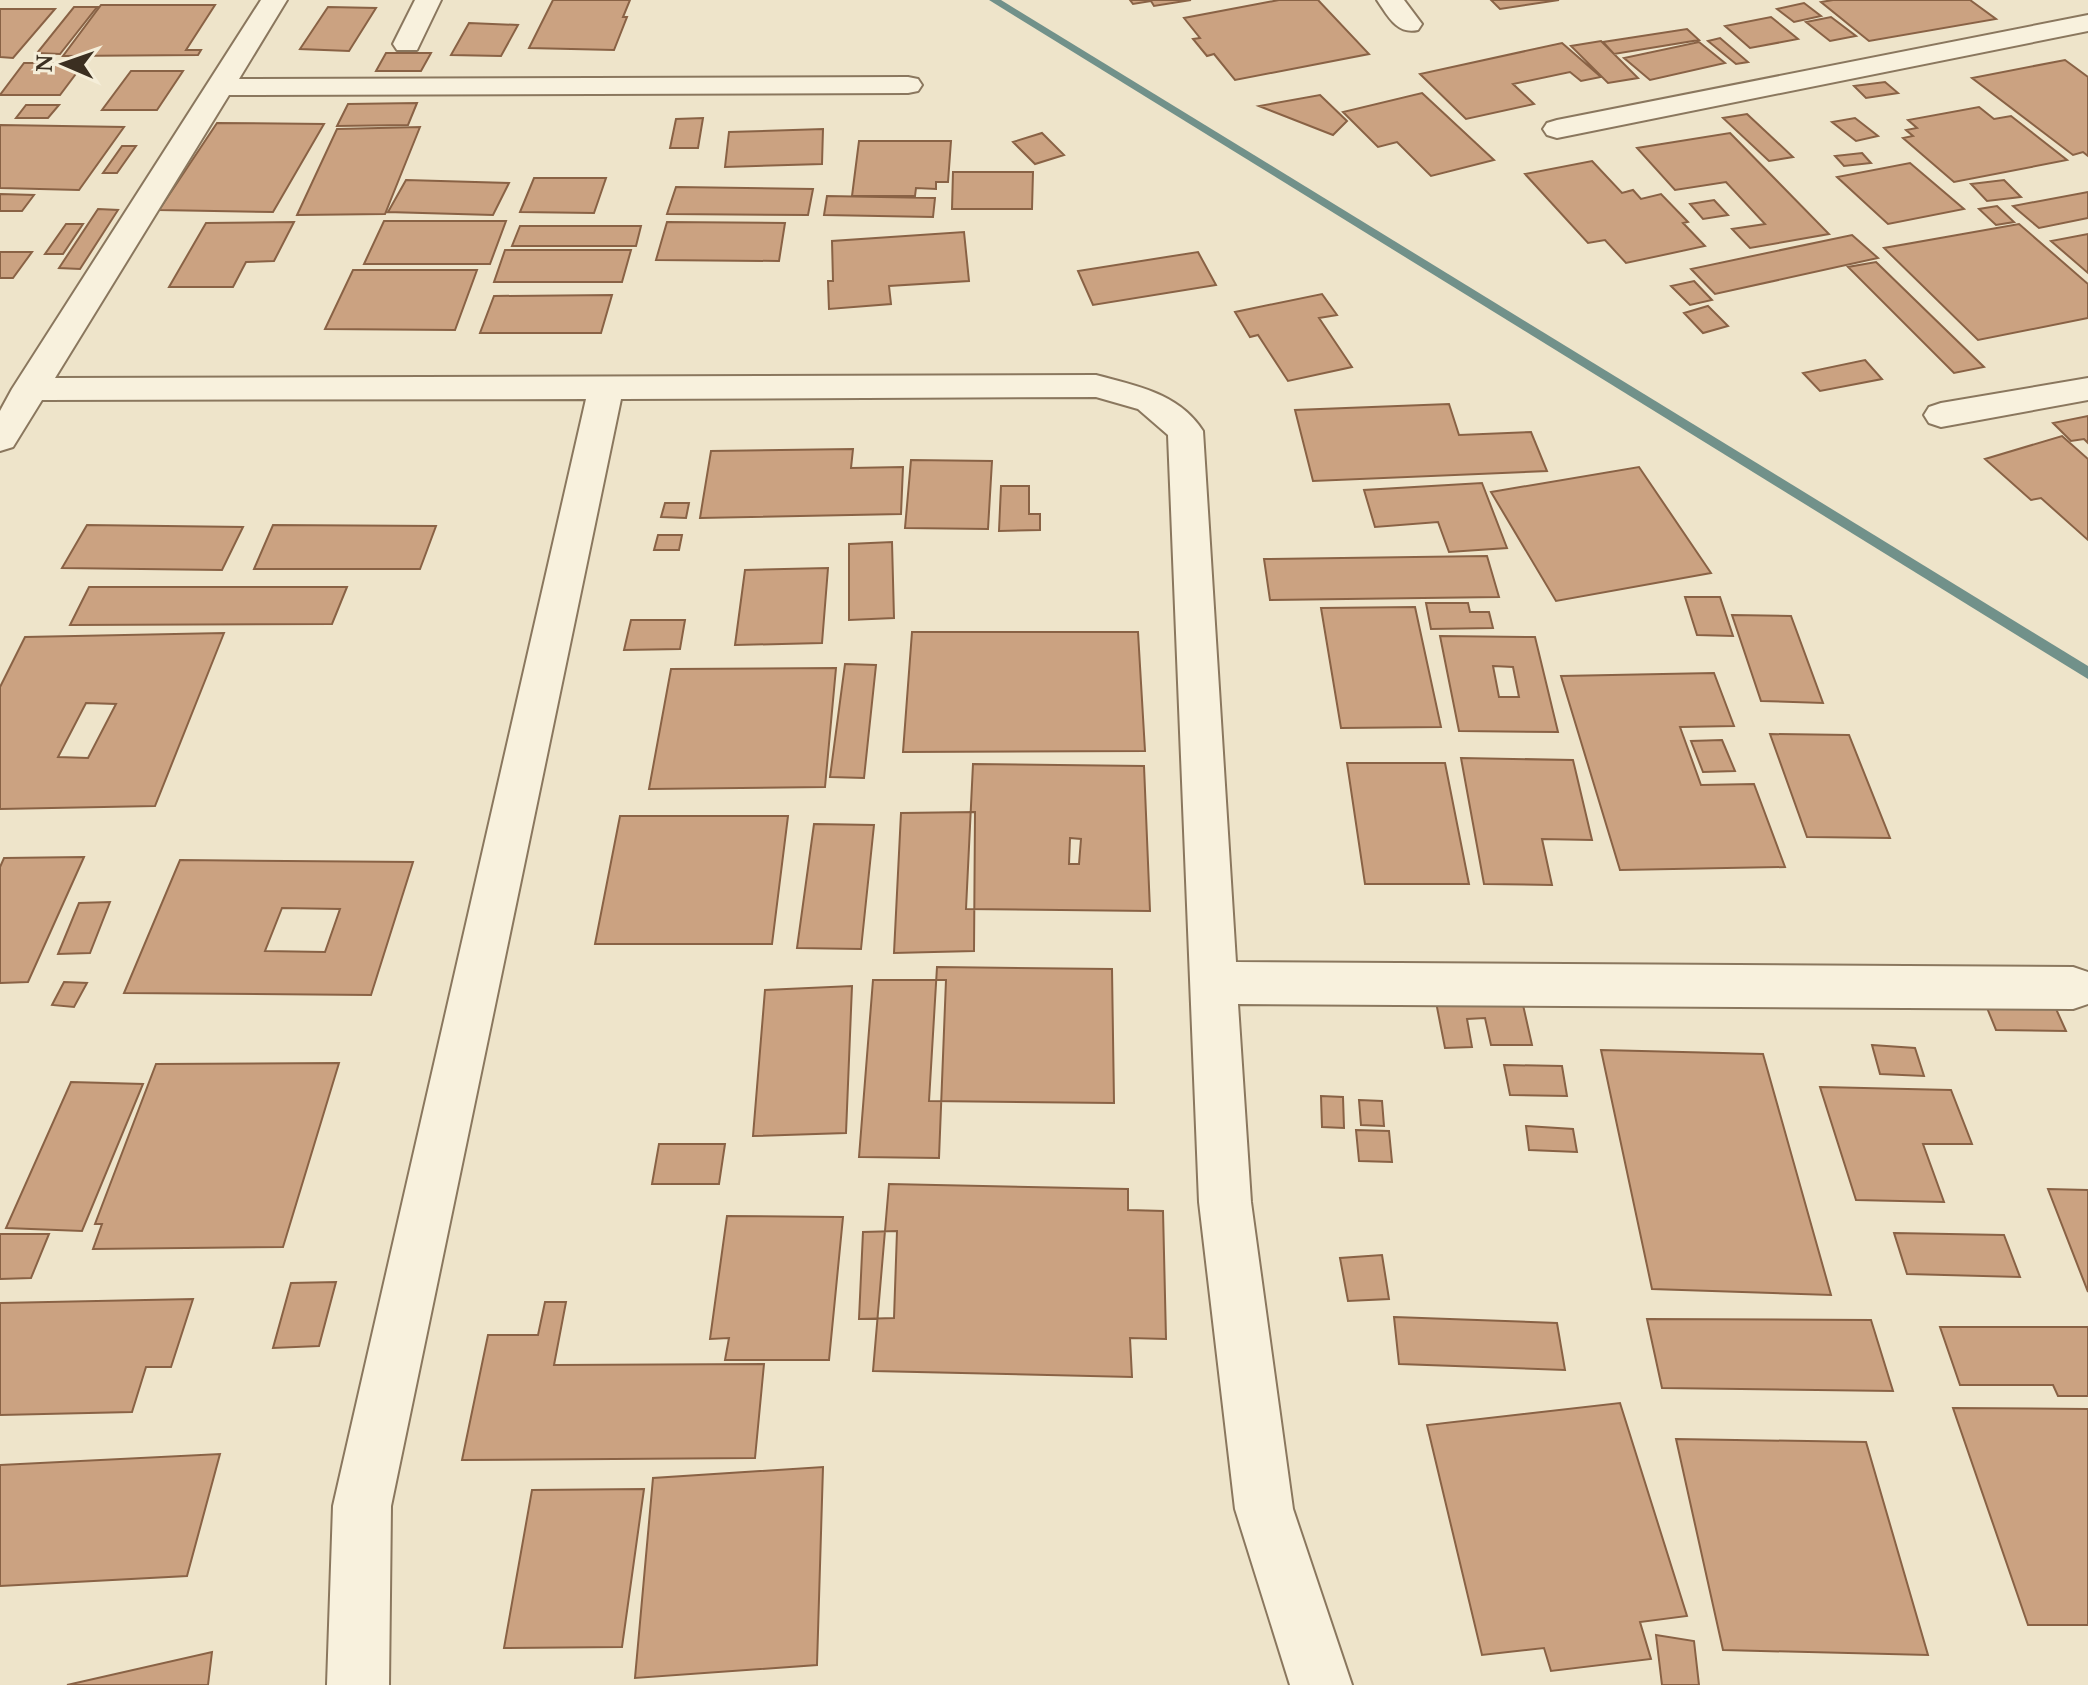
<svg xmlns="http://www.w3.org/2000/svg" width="2088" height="1685" font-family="'Noto Serif',serif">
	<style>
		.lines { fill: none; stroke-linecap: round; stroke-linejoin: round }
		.stream { fill: #71918a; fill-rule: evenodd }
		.building { fill: #cba281; stroke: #896245; stroke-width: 2; fill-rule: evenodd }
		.minor-casing { stroke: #8a775e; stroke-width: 4 }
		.minor { fill: #f8f1dd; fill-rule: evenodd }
	</style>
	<rect width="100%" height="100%" fill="#eee4ca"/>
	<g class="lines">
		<!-- stream -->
		<path class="stream" d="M989,0H1001L2088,666V679Z"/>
	</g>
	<!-- building -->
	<path class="building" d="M553,0H630L623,17H627L614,50L529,48Z
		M1130,0H1191L1154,6L1151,1L1133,4Z
		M1279,0H1318L1369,54L1235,80L1214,54L1207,56L1193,39L1200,38L1184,18Z
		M1491,0H1559L1500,9Z
		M1833,0H1970L1996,19L1869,41L1821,2Z
		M1804,3L1821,16L1794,22L1777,9Z
		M101,5H215L186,50H201L198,55L63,56Z
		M74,7H97L60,54L37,53Z
		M328,7L376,8L349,51L300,49Z
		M0,9H55L13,58L0,57Z
		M1771,17L1798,39L1750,48L1725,26Z
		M1831,17L1856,36L1830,41L1806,22Z
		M469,23L518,25L501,56L451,55Z
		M1687,29L1699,40L1614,54L1603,42Z
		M1720,38L1748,62L1736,64L1708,41Z
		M1601,41L1638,78L1608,83L1571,46Z
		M1699,42L1725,63L1650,80L1624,58Z
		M1562,43L1601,77L1581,81L1570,72L1513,84L1534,104L1466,119L1420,74Z
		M386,53H431L421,71H376Z
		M2065,60L2088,77V156L2083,152L2073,155L1972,78Z
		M24,63H84L60,95H0Z
		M131,71H183L157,110H102Z
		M1885,82L1898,93L1866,98L1854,86Z
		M1422,93L1494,160L1431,176L1397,142L1378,147L1343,112Z
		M1320,95L1347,121L1333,135L1259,106Z
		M417,103L408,125L337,126L348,104Z
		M26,105H59L48,118H16Z
		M1979,107L1994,119L2011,116L2067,160L1954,182L1903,138L1913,136L1906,130L1917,128L1908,120Z
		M1747,114L1793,157L1769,161L1723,118Z
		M703,118L698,148H670L676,119Z
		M1855,118L1878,136L1856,141L1832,122Z
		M217,123L324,124L273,212L159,210Z
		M0,125L124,127L79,190L0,188Z
		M420,127L385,214L297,215L337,129Z
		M823,129L822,164L725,167L729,132Z
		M1042,133L1064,155L1035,164L1013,142Z
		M1730,133L1829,234L1750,248L1732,229L1765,224L1726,182L1675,190L1637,148Z
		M859,141H951L948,182H936V189L916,188L915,196H852Z
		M122,146H136L117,173H103Z
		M1862,153L1871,163L1844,166L1835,156Z
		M1592,161L1622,193L1633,190L1641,199L1661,194L1688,222L1683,223L1705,246L1626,263L1605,240L1588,243L1525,174Z
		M1910,163L1964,209L1888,224L1837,177Z
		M953,172H1033L1032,209H952Z
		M534,178H606L594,213L520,212Z
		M406,180L509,183L493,215L388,212Z
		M2004,180L2021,197L1987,201L1971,184Z
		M676,187L813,189L808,215L667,214Z
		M2088,192V218L2039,228L2013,206Z
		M0,194L34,195L22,211H0Z
		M827,196L935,198L933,217L824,215Z
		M1714,200L1728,215L1703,219L1690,204Z
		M1997,206L2014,222L1996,225L1979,209Z
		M98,209L118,210L80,269L59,268Z
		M384,221H506L490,264H364Z
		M294,222L274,261L246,262L233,287H169L206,223Z
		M667,222L785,223L779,261L656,260Z
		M66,224H83L63,254H45Z
		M2019,224L2088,284V318L1978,340L1884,248Z
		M520,226H641L636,246H512Z
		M964,232L969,281L889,286L891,304L829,309L828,281H833L832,241Z
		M2088,234V273L2051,241Z
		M1852,235L1878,258L1715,294L1691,269Z
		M505,250H631L622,282H494Z
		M0,252H32L13,278H0Z
		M1198,252L1216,285L1093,305L1078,271Z
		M1876,262L1984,367L1954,373L1848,267Z
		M353,270H477L455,330L325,329Z
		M1694,281L1712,300L1690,305L1671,286Z
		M1322,294L1337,315L1319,318L1352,367L1288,381L1258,335L1250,337L1235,312Z
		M612,295L601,333H480L494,296Z
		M1708,306L1728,326L1703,333L1684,313Z
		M1865,360L1882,379L1820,391L1803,373Z
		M1449,404L1459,435L1531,432L1547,471L1313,481L1295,410Z
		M2088,416V443L2084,439L2071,441L2053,423Z
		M2062,436L2088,459V540L2041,498L2031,500L1985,459Z
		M853,449L851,468L903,467L901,514L700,518L711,451Z
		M911,460L992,461L988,529L905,528Z
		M1639,467L1711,573L1556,601L1491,492Z
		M1482,483L1507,548L1449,552L1438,522L1375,527L1364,490Z
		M1001,486H1029V514H1040V530L999,531Z
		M665,503H689L686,518L661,517Z
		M87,525L243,527L222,570L62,568Z
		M273,525L436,526L420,569H254Z
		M658,535H682L679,550H654Z
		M892,542L894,618L849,620V544Z
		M1487,556L1499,597L1270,600L1264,559Z
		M828,568L822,643L735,645L745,570Z
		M89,587H347L332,624L70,625Z
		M1685,597H1720L1733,636L1697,635Z
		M1426,603H1468L1470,612H1489L1493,628L1431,629Z
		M1415,607L1441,727L1341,728L1321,608Z
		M1732,615L1791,616L1823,703L1761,701Z
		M631,620H685L680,649L624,650Z
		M912,632H1138L1145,751L903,752Z
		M224,633L155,806L0,809V687L25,637ZM86,703L116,704L88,758L58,757Z
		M1440,636L1535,637L1558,732L1459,731ZM1493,666L1513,667L1519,697H1499Z
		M845,664L876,665L864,778L830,777Z
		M836,668L825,787L649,789L671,669Z
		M1714,673L1734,726L1680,727L1701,785L1754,784L1785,867L1620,870L1561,676Z
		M1770,734L1849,735L1890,838L1807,837Z
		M1722,740L1735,771L1703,772L1691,741Z
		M1461,758L1573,760L1592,840L1542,839L1552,885L1484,884Z
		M1347,763H1445L1469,884H1365Z
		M973,764L1144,766L1150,911L966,909ZM1070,838L1081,839L1079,864H1069Z
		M975,812L974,951L894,953L901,813Z
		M620,816H788L772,944H595Z
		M814,824L874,825L861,949L797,948Z
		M84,857L28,982L0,983V867L4,858Z
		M180,860L413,862L371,995L124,993ZM282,908L340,909L325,952L265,951Z
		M110,902L90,953L58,954L79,903Z
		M937,967L1112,969L1114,1103L929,1101Z
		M873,980H946L939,1158L859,1157Z
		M64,982L87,983L74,1007L52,1005Z
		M852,986L846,1133L753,1136L765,990Z
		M1521,996L1532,1045H1491L1485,1018L1467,1019L1472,1047L1445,1048L1435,997Z
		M1983,998L2052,1000L2066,1031L1996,1030Z
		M1872,1045L1915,1048L1924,1076L1880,1074Z
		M1601,1050L1763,1054L1831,1295L1652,1289Z
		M339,1063L283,1247L93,1249L102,1224H95L156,1064Z
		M1504,1065L1562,1066L1567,1096L1510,1095Z
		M71,1082L143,1084L82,1231L6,1228Z
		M1820,1087L1951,1090L1972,1144H1923L1944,1202L1856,1200Z
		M1321,1096L1343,1097L1344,1128L1322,1127Z
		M1359,1100L1382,1101L1384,1126L1361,1125Z
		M1526,1126L1573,1129L1577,1152L1529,1150Z
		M1356,1130L1389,1131L1392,1162L1359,1161Z
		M659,1144H725L719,1184H652Z
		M889,1184L1128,1189V1210L1163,1211L1166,1339L1130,1338L1132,1377L873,1371Z
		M2048,1189L2088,1190V1292Z
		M727,1216L843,1217L829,1360H725L729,1338L710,1339Z
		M897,1231L894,1318L859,1319L863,1232Z
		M1894,1233L2004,1235L2020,1277L1907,1274Z
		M0,1234H49L31,1278L0,1279Z
		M1382,1255L1389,1299L1348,1301L1340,1258Z
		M336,1282L319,1346L273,1348L291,1283Z
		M193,1299L171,1367H146L132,1412L0,1415V1303Z
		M545,1302H566L554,1365L764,1364L755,1458L462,1460L488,1335H538Z
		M1394,1317L1557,1323L1565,1370L1399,1364Z
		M1647,1319L1871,1320L1893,1391L1662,1388Z
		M1940,1327H2088V1396H2058L2053,1385H1960Z
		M1620,1403L1687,1616L1640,1622L1651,1659L1551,1671L1544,1648L1482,1655L1427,1425Z
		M1953,1408L2088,1409V1625H2028Z
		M1676,1439L1866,1442L1928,1655L1723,1650Z
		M220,1454L187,1576L0,1586V1465Z
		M823,1467L817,1665L635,1678L653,1478Z
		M644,1489L622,1647L504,1648L532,1490Z
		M1656,1635L1694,1641L1699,1685H1662Z
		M212,1652L208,1685H67Z"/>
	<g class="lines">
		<!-- minor casing -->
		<g class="minor-casing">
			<path id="minor" d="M261,0H287L239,79L908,77L918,79L922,85L918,91L908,93L229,95L55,378L1096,375C1136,386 1179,393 1203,431L1236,962L2073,967L2088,972V1004L2073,1009L1238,1004L1251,1202L1293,1509L1352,1685H1290L1235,1509L1199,1202L1168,435L1138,409L1096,397L621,399L391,1506L389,1685H327L333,1506L586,399L42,400L13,447L0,451V411L12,389Z
				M415,0H441L417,50H397L393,44Z
				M1377,0H1404L1422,24L1418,30C1397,35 1388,16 1377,0Z
				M2088,15V31L1557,138L1547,135L1543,129L1547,123L1557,120Z
				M2088,378V400L1941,427L1929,423L1924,415L1929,407L1941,403Z"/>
		</g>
		<!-- minor -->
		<use href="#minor" class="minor"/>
	</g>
	<!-- north arrow -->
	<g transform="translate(64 64) rotate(272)" stroke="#f5eed9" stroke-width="6" paint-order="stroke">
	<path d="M0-6L14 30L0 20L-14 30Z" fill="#3b2f21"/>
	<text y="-12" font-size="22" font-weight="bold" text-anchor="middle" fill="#3b2f21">N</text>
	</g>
</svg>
